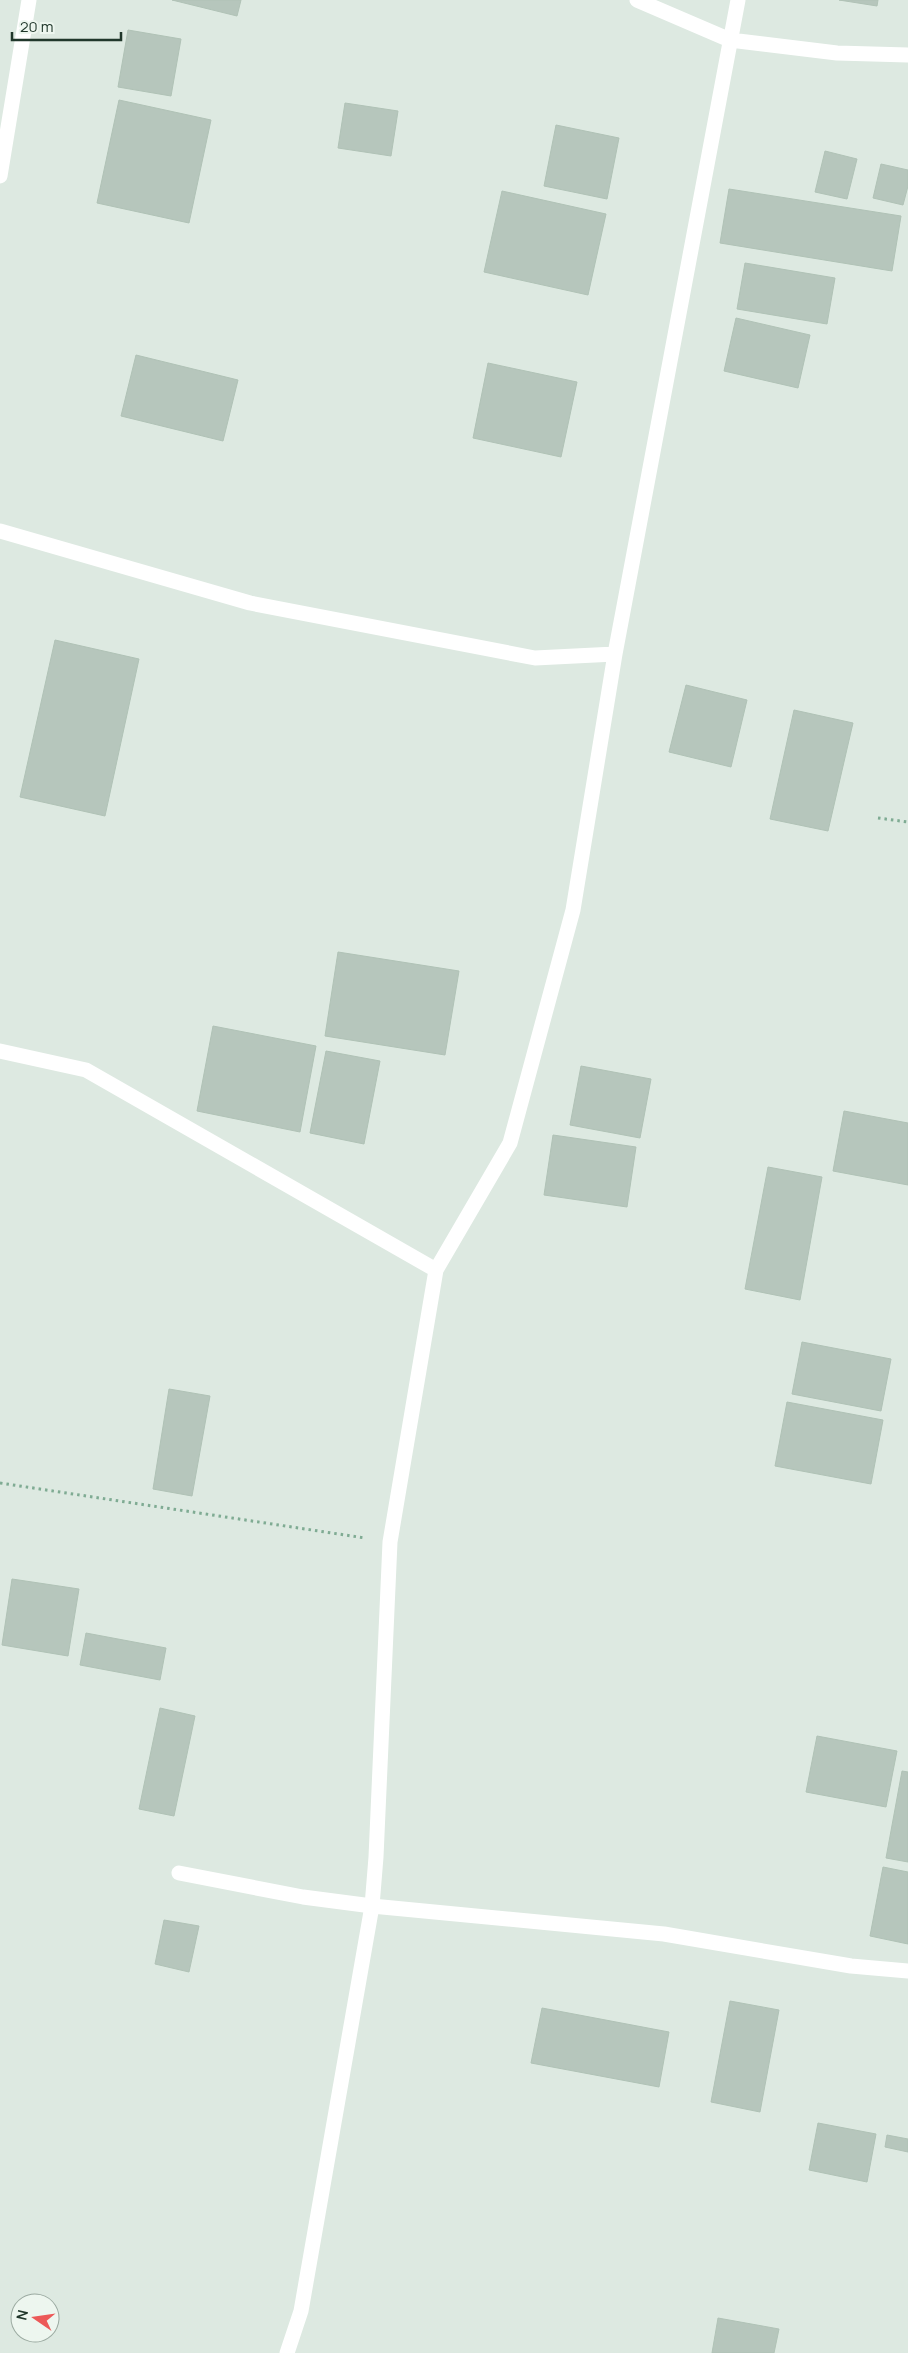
<svg xmlns="http://www.w3.org/2000/svg" width="908" height="2353" font-family="Manrope,sans-serif">
	<style>
		.building { fill: #b6c6bc; stroke: #b0c2b6 }
		.lines { fill: none; stroke-linecap: round; stroke-linejoin: round }
		.path { stroke: #7fab93; stroke-width: 3; stroke-dasharray: 2.5 4; stroke-linecap: butt }
		.street { stroke: #fff; stroke-width: 15 }
	</style>
	<rect width="100%" height="100%" fill="#dde9e1"/>
	<!-- building -->
	<path class="building" d="M172,0H241L237,16Z
		M839,0H878L877,6Z
		M128,30L181,39L171,96L118,87Z
		M119,100L211,120L189,223L97,203Z
		M345,103L398,111L391,156L338,148Z
		M556,125L619,138L607,199L544,186Z
		M825,151L857,159L847,199L815,192Z
		M881,164L908,170V186L903,205L873,198Z
		M729,189L901,216L892,271L720,243Z
		M502,191L606,214L588,295L484,272Z
		M745,263L835,278L827,324L737,309Z
		M736,318L810,335L798,388L724,371Z
		M136,355L238,380L223,441L121,416Z
		M488,363L577,382L561,457L473,438Z
		M55,640L139,659L105,816L20,797Z
		M686,685L747,700L731,767L669,752Z
		M794,710L853,723L828,831L770,819Z
		M338,952L459,971L445,1055L325,1036Z
		M213,1026L316,1046L300,1132L197,1111Z
		M326,1051L380,1061L364,1144L310,1133Z
		M581,1066L651,1079L640,1138L570,1125Z
		M844,1111L908,1123V1185L833,1171Z
		M553,1135L636,1147L627,1207L544,1195Z
		M768,1167L822,1177L800,1300L745,1289Z
		M802,1342L891,1359L881,1411L792,1394Z
		M169,1389L210,1396L192,1496L153,1489Z
		M787,1402L883,1420L871,1484L775,1466Z
		M12,1579L79,1589L68,1656L2,1645Z
		M86,1633L166,1648L160,1680L80,1665Z
		M160,1708L195,1716L174,1816L139,1809Z
		M817,1736L897,1751L886,1807L806,1792Z
		M902,1771L908,1772V1862L886,1858Z
		M883,1867L908,1872V1944L870,1936Z
		M164,1920L199,1926L189,1972L155,1964Z
		M730,2001L779,2010L760,2112L711,2102Z
		M542,2008L669,2032L659,2087L531,2063Z
		M818,2123L876,2134L867,2182L809,2170Z
		M887,2135L908,2139V2152L885,2147Z
		M718,2318L779,2329L774,2353H712Z"/>
	<g class="lines">
		<!-- path -->
		<path class="path" d="M878,818L908,822
			M0,1483L365,1538"/>
		<!-- street -->
		<path class="street" d="M637,0L730,40L837,53L908,55
			M0,176L29,0
			M0,531L250,603L535,658L615,654
			M0,1051L86,1070L436,1270
			M179,1873L303,1897L372,1906L664,1934L851,1966L908,1971
			M287,2353L301,2311L372,1906L376,1857L390,1542L436,1270L510,1143L573,910L615,654L738,0"/>
	</g>
	<!-- north arrow -->
	<g transform="translate(35 2318) rotate(283)"><circle r="24" fill="#edf6ef" stroke="#9baaa1"/>
	<path d="M0-4L9 19L0 12L-9 19Z" fill="#ec5958"/>
	<text y="-8" font-size="14" font-weight="bold" text-anchor="middle" fill="#20372b">N</text>
	</g>
	<!-- scale -->
	<path d="M12 32v8h109v-8" fill="none" stroke="#20372b" stroke-width="2.5"/>
	<text x="20" y="32" font-size="15" fill="#20372b" stroke="#edf6ef" stroke-width="4" paint-order="stroke">20 m</text>
</svg>
